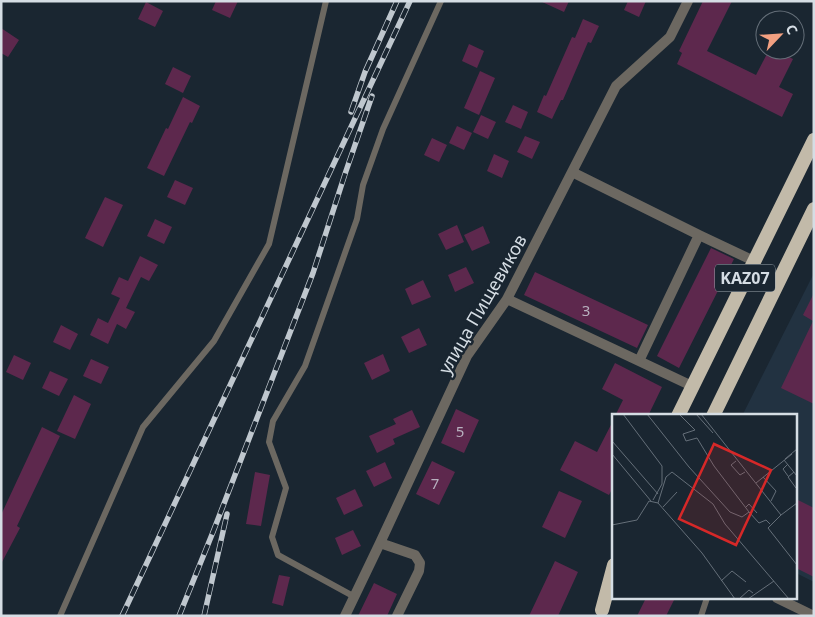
<svg xmlns="http://www.w3.org/2000/svg" width="815" height="617" font-family="'Noto Sans',sans-serif">
	<style>
		.built { fill: #223241 }
		.building { fill: #5d284d }
		.lines { fill: none; stroke-linecap: round; stroke-linejoin: round }
		.service { stroke: #6c6861; stroke-width: 6 }
		.minor { stroke: #6c6861; stroke-width: 10 }
		.trunk { stroke: #c2baa9; stroke-width: 14 }
		.rail-casing { stroke: #bfc7ce; stroke-width: 5.5 }
		.rail { stroke: #1a2631; stroke-width: 4; stroke-dasharray: 11; stroke-linecap: butt }
		.labels { text-anchor: middle; dominant-baseline: central; stroke-width: 5; stroke-linejoin: round; paint-order: stroke }
		.number-label { font-size: 15px; fill: #b7b0be }
		.shield { fill: #1a2631; stroke: #9da6ae; stroke-width: 1 }
		.shield-label { font-size: 16px; font-weight: bold; fill: #d5dde4 }
		.street-label { font-size: 18px; fill: #d5dde4; stroke: #1a2631 }
		.inset-road { fill: none; stroke: #656f79; stroke-width: 1 }
		.view { fill: #d62828; fill-opacity: 0.15; stroke: #d62828; stroke-width: 2.5 }
		.inset-edge { fill: none; stroke: #d5dde4; stroke-width: 2.5 }
	</style>
	<rect width="100%" height="100%" fill="#1a2631"/>
	<!-- built -->
	<path class="built" d="M814,273V582L796,573V416H742Z"/>
	<!-- building -->
	<path class="building" d="M216,1H238L230,18L212,10Z
		M540,1H569L564,12Z
		M628,1H646L639,17L624,10Z
		M703,1H732L707,51L756,75L769,50H775L793,59L779,87L793,94L782,117L677,64L682,53L679,51Z
		M146,2L163,11L155,27L138,19Z
		M583,19L599,26L591,43L588,42L563,100H561L552,119L537,112L544,95L546,96L572,37L575,38Z
		M1,28L19,40L8,57L1,53Z
		M469,44L484,51L477,68L462,61Z
		M173,67L191,76L183,93L165,84Z
		M480,71L495,78L479,115L464,108Z
		M183,97L200,106L192,123L190,122L164,176L147,168L166,128L168,129Z
		M513,105L528,112L521,129L505,122Z
		M481,115L496,122L488,139L473,132Z
		M457,126L472,133L464,150L449,143Z
		M525,136L540,142L532,159L517,152Z
		M432,138L447,145L439,162L424,155Z
		M494,154L509,161L502,178L487,171Z
		M175,180L193,188L185,205L167,197Z
		M105,197L123,205L103,247L85,238Z
		M155,219L172,227L164,244L147,236Z
		M457,225L464,242L446,250L438,234Z
		M483,226L490,243L472,251L464,235Z
		M711,248L734,259L679,368L657,356Z
		M140,256L158,265L149,281L141,277L126,308L135,312L126,329L117,324L108,344L90,335L98,318L108,323L120,298L111,294L119,277L128,281Z
		M466,267L474,283L455,292L448,275Z
		M535,272L648,325L637,348L524,295Z
		M423,280L431,297L412,305L405,289Z
		M814,293V404L781,388L813,321L803,315Z
		M61,325L78,334L70,350L53,342Z
		M419,328L427,345L409,353L401,337Z
		M383,354L390,371L372,380L364,363Z
		M14,355L31,363L23,380L6,372Z
		M91,359L109,367L101,384L83,376Z
		M615,363L662,387L648,416H615L623,400L602,389Z
		M50,371L68,379L59,396L42,388Z
		M74,395L91,404L75,439L57,431Z
		M456,409L479,420L464,453L441,443Z
		M412,410L420,427L393,439L395,444L377,453L369,436L396,424L393,419Z
		M614,419V485L609,495L560,470L575,441L597,452Z
		M42,427L60,436L17,526L20,528L1,564V515Z
		M432,461L455,472L439,505L416,494Z
		M385,462L392,478L374,487L366,471Z
		M255,472L270,475L261,526L246,524Z
		M355,489L363,506L344,515L336,498Z
		M559,491L582,501L565,538L542,527Z
		M796,499L814,508V577L796,568Z
		M353,530L361,546L342,555L335,538Z
		M555,561L578,572L558,616H529Z
		M279,575L290,577L283,606L272,603Z
		M374,583L397,594L387,616H358Z
		M646,598H675L666,616H637Z"/>
	<g class="lines">
		<!-- service -->
		<path class="service" d="M353,596L278,555L272,537L286,488L269,442L273,421L305,366L357,219L363,185L383,129L441,1
			M60,616L143,427L214,341L269,244L326,1
			M701,616L707,598"/>
		<!-- minor -->
		<path class="minor" d="M572,172L699,235
			M507,299L639,361
			M692,386L639,361L699,235L754,261
			M380,543L415,555L420,563L419,571L397,616
			M777,598L814,616
			M345,616L380,543L467,356L507,299L616,86L670,37L688,1"/>
		<!-- trunk -->
		<path class="trunk" d="M678,416L814,140
			M713,416L814,209
			M602,610L614,565"/>
		<!-- rail casing -->
		<g class="rail-casing">
			<path id="rail" d="M351,112L365,72L397,1
				M122,616L410,1
				M179,616L213,532L313,273L346,171L372,96
				M204,616L227,514"/>
		</g>
		<!-- rail -->
		<use href="#rail" class="rail"/>
	</g>
	<g class="labels">
		<!-- number labels -->
		<g class="number-label">
			<text x="586" y="310">3</text>
			<text x="460" y="431">5</text>
			<text x="435" y="483">7</text>
		</g>
		<!-- shield labels -->
		<rect class="shield" x="715" y="264.5" width="60" height="27" rx="4"/>
		<g class="shield-label">
			<text x="745" y="278">KAZ07</text>
		</g>
		<!-- street labels -->
		<g class="street-label">
			<text transform="translate(482 304) rotate(-60)">улица Пищевиков</text>
		</g>
	</g>
	<!-- overview -->
	<g transform="translate(612 414)">
		<rect width="185" height="185" fill="#1a2631"/>
		<path class="inset-road" d="M11,0L50,52V70L41,86M35,0L77,53L118,98L130,103L137,98M67,0L83,16L71,20L74,27L85,24L102,52L137,98L147,109L154,106L158,110M84,0L101,19M89,0L169,101L156,114L185,151M0,27L46,80M0,40L39,87M173,45L185,35M172,46L185,62M124,47L119,51L128,61L133,58M182,58L176,63L184,74M176,62L171,55L176,50M151,63L164,77L159,87M144,69L180,40M46,89L54,63L60,58L101,90L113,110L177,185M51,93L65,78M134,93L137,90L145,99M169,101L185,89M0,111L25,106L37,87L46,89L90,139L123,185M109,167L120,157L134,168M127,185L137,176L141,179M136,185L162,167"/>
		<path class="view" d="M102,30L159,56L124,131L67,105Z"/>
		<rect width="185" height="185" class="inset-edge"/>
	</g>
	<!-- border -->
	<rect width="815" height="617" fill="none" stroke="#d5dde4" stroke-width="5"/>
	<!-- north arrow -->
	<g transform="translate(780 35) rotate(65)"><circle r="24" fill="#1a2631" stroke="#656f79"/>
	<path d="M0-4L9 19L0 12L-9 19Z" fill="#f2a081"/>
	<text y="-8" font-size="14" font-weight="bold" text-anchor="middle" fill="#d5dde4">С</text>
	</g>
</svg>
